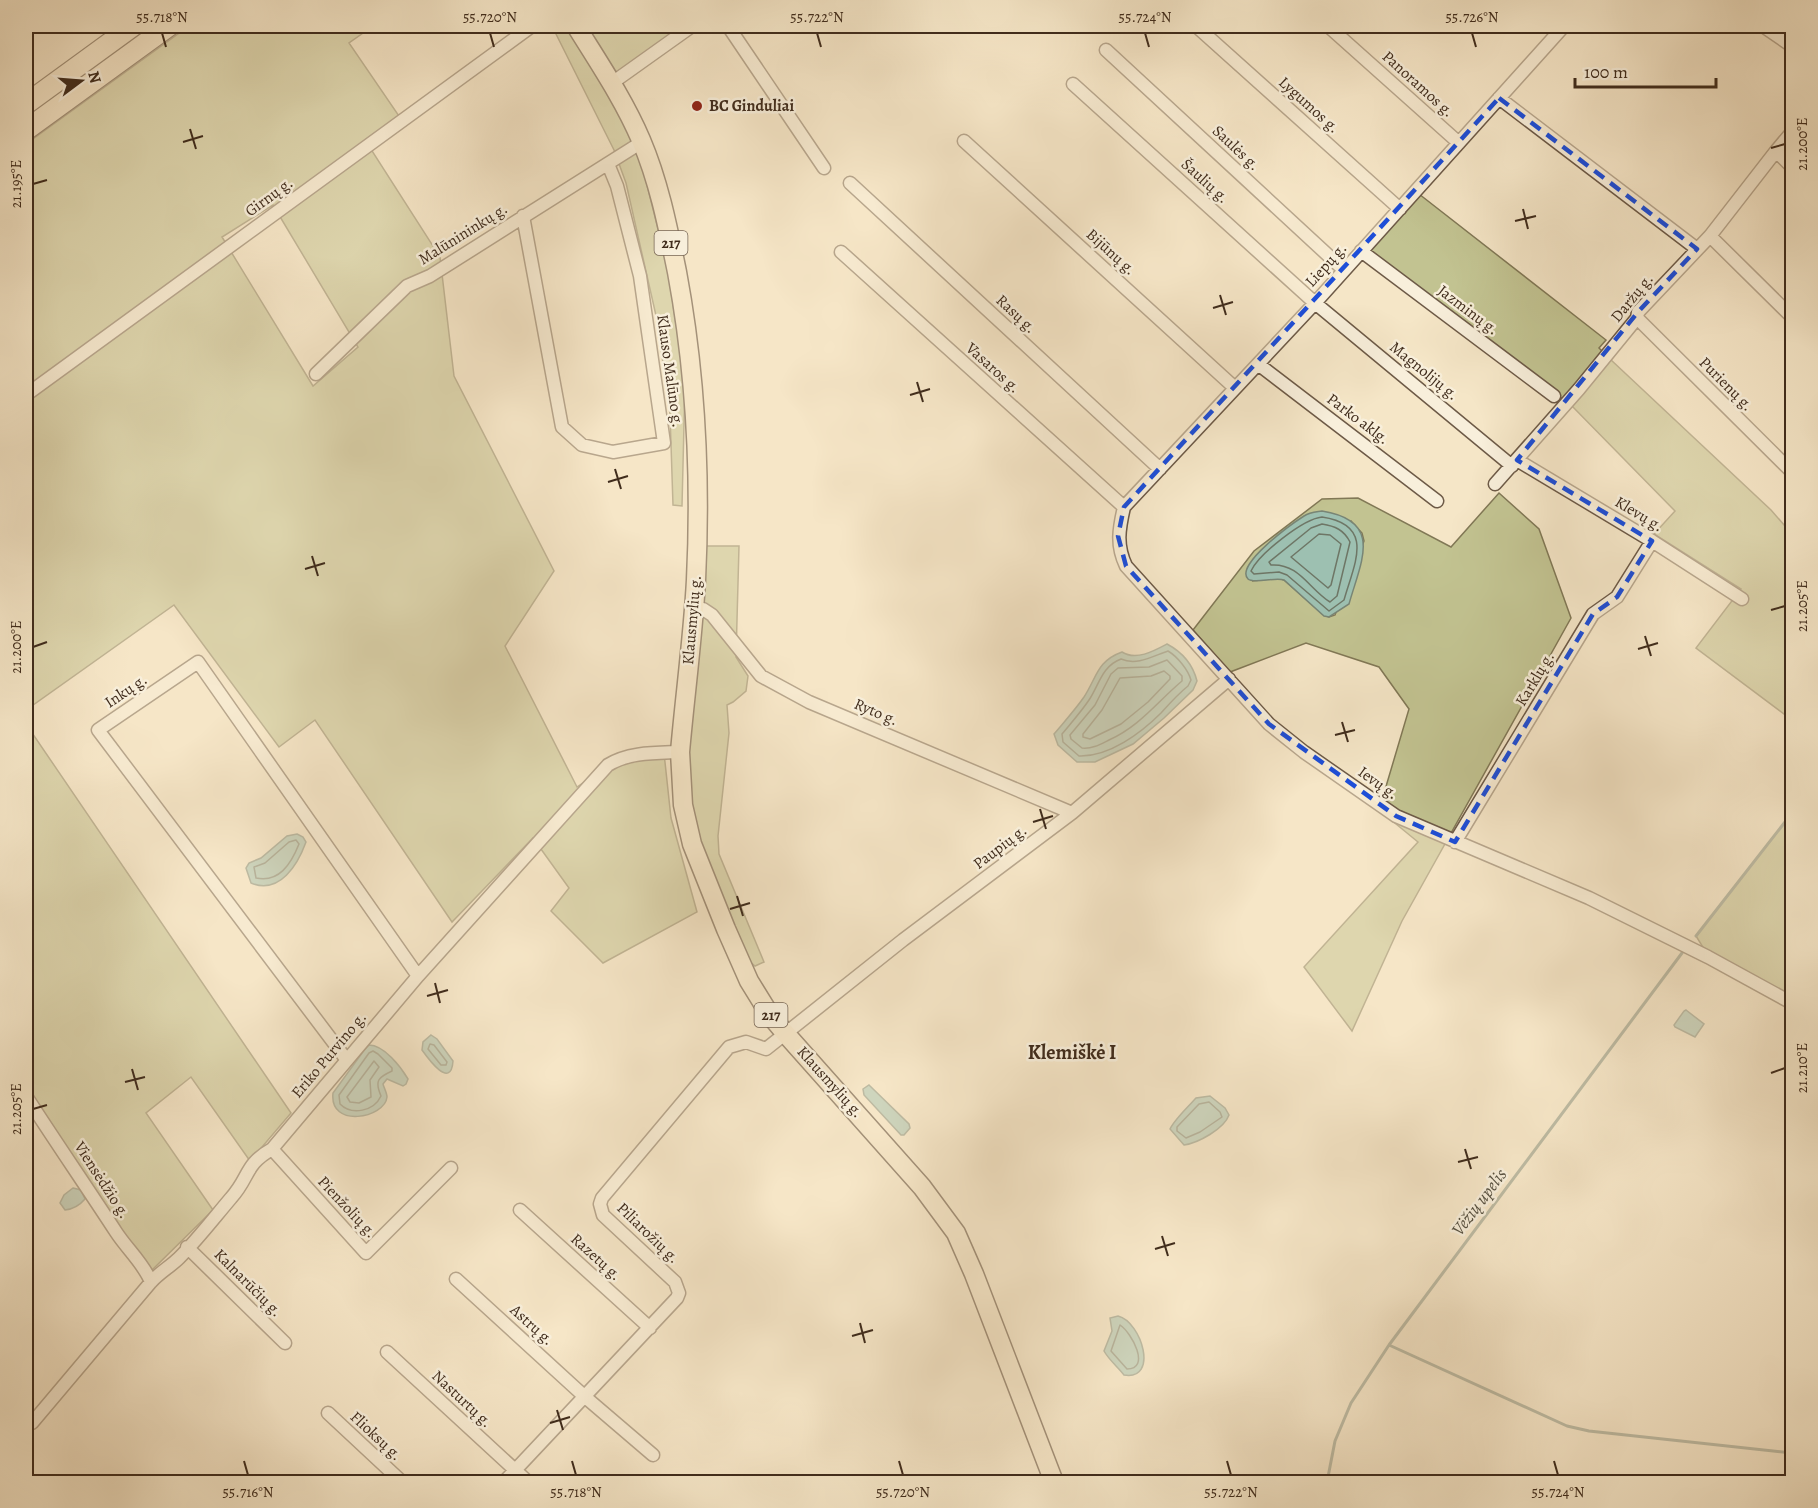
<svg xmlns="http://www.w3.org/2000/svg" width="1818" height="1508" font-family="Alegreya,serif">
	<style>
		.green { fill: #c2c391; stroke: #817856; stroke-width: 1.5; fill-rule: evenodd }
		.water { fill: #9dc0b1; stroke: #788575; stroke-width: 1.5 }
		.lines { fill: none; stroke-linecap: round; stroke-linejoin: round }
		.shore { stroke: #6e7666; stroke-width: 1.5 }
		.stream { stroke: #788575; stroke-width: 3 }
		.minor-casing { stroke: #6d5a47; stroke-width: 15 }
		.primary-casing { stroke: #402c1c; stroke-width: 21 }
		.trunk-casing { stroke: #402c1c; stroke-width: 22 }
		.minor { stroke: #f8efdb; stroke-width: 12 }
		.primary { stroke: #f5e6c7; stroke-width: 18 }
		.trunk { stroke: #f5e6c7; stroke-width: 20 }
		.marked { fill: none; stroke: #1d4ed8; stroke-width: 4.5; stroke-dasharray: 12 8; stroke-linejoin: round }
		.ticks { fill: none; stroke: #402c1c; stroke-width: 2 }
		.poi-dot { fill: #8f2418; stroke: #f8efdb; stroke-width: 2 }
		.labels { text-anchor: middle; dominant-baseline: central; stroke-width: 5; stroke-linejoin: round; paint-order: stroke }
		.shield { fill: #f8efdb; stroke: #765; stroke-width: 1.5 }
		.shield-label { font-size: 15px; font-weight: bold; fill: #402c1c }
		.street-label { font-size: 16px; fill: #402c1c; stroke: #f8efdb }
		.poi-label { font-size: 16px; font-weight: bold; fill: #402c1c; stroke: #f8efdb; text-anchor: start }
		.water-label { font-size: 18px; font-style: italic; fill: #575141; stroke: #f8efdb }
		.quarter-label { font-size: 20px; font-weight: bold; fill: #402c1c; stroke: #f8efdb }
		.neatline { fill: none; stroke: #402c1c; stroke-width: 2 }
		.ticks-label { font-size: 15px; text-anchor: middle; fill: #402c1c }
	</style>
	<rect width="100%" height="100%" fill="#f5e6c7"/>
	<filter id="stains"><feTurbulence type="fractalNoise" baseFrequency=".00333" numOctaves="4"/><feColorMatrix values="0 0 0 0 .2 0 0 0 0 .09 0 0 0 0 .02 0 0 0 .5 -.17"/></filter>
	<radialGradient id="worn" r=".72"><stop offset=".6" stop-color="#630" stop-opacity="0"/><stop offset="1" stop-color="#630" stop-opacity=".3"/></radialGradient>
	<!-- green -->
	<path class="green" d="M144,26H156L26,120V112Z
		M189,26H373L349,43L399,116L365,140L440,257L454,376L554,571L505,646L577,787L619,758L664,753L671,818L697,912L603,963L551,911L569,888L533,838L452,922L315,720L279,747L174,605L26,710V144ZM273,205L358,347L313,386L222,237Z
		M552,26H569L619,105L638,149L667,265L685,383L682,506L673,505L670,414L657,320L626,183L614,150Z
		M583,26H687L625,69L615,72Z
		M1419,194L1606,340L1599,348L1604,353L1564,400L1370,250Z
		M1610,359L1771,510L1792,534V720L1696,648L1741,589L1654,534L1675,511L1570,404Z
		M1499,493L1539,529L1571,618L1402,921L1352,1031L1304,967L1418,842L1379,810L1409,709L1379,667L1306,643L1230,672L1193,630L1254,551L1322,499L1358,498L1451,547ZM1351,521L1362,533L1364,541L1335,615L1329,617L1324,615L1284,580L1278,578L1252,581Z
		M703,546H739L736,657L748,676L746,691L733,702L727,705L729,733L718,836L719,854L764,962L755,966L748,960C731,919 710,878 698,834C692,812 690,789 688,765Z
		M26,724L291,1113L250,1161L191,1077L146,1113L213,1210L149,1273L26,1096Z
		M1792,813V996L1704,949L1696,936Z"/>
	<!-- water -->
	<path class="water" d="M1322,511C1384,521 1361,561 1349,604L1329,617L1324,616L1284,580C1275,577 1253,584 1248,579C1234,565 1293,523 1304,516C1310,512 1316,512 1322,511Z
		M1167,644C1182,652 1193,665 1197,681L1193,690L1164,718L1133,744L1095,762H1077L1058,745L1054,734C1064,722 1075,710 1084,697C1097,677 1097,661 1122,652C1136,661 1154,651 1167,644Z
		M297,834L303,837L306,842C298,864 280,895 251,883L246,868L249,863L261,858L287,836Z
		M1686,1010L1704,1024L1695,1037L1675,1027L1674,1025L1684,1011Z
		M431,1035L437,1039L453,1061C451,1091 427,1057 422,1050L423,1042Z
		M369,1045C384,1045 401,1067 408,1079L406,1084L403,1086L387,1079L383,1084C384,1088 387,1093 387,1097C385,1118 329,1129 333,1093L365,1049Z
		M869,1085L909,1124L910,1128L904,1135H901L864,1095L863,1089Z
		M1210,1096L1225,1108L1229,1115C1224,1129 1198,1143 1184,1145L1170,1129C1175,1119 1188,1107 1196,1098Z
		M73,1188L81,1190L85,1199C80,1205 74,1209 65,1210L60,1203L64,1195Z
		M1118,1316C1142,1322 1159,1381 1124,1375C1118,1367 1109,1360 1104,1351L1112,1331L1110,1318Z"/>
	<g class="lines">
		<!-- shore -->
		<path class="shore" d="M1322,517C1376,525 1354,564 1344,600L1329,611L1287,575L1279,572L1254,574L1251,571C1259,554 1303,519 1322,517Z
			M1322,524C1335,526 1344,530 1350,542L1337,596L1330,602C1309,589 1299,563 1271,565L1269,562L1311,528Z
			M1319,534L1330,535L1341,544L1331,585L1328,588L1291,557Z
			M1168,651C1178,657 1188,670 1191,680L1188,686C1178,694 1170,703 1161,713C1141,733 1109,757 1079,756L1063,742L1062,734C1071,723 1081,712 1089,700C1099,685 1102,666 1121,659C1137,666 1153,656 1168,651Z
			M1167,660L1182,676V681C1157,702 1140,726 1109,740C1099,745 1092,749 1082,748L1071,739L1070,735L1095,705L1111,674L1118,668L1149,667Z
			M1164,671L1170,676V679L1148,702L1121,724L1090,739L1083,737V734L1102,710L1120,678L1151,676Z
			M296,840L299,844C291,864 279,883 256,878L254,867L265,863L289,842Z
			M430,1044L434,1045L447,1062L446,1065H441L428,1049Z
			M373,1051L378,1054L392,1068V1071C379,1077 374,1080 381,1096C374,1111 352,1116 340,1104L339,1095L369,1053Z
			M374,1061L379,1067L370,1080L371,1097L359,1103L350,1102L347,1097Z
			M1209,1102L1220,1112L1222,1117L1200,1132L1186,1138L1177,1131V1127L1199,1104Z
			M1120,1325C1132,1333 1151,1369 1127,1369L1111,1351Z"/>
		<!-- stream -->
		<path class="stream" d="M1696,936L1792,813
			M1389,1345L1567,1426L1589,1431L1792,1453
			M1327,1482L1335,1441L1351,1403L1389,1345L1682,953"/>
		<!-- minor casing -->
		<g class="minor-casing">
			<path id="minor" d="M728,26L824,168
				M1196,26L1400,209
				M1328,26L1459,143
				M1564,26L1315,303L1124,507C1119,529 1116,545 1126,566L1269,724L1304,752L1396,816L1589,898L1708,957L1792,1003
				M1763,26L1792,46
				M1106,50L1344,270
				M612,83L692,26
				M1073,84L1315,303L1512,466
				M1499,98L1697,249
				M964,141L1235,388
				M1776,151L1792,167
				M850,183L1160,469
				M523,216L562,427L582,445L613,452L664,443L640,276L617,186L608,164
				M1710,236L1792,317
				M1361,251L1554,396
				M841,252L1124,507
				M1637,318L1792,472
				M1258,364L1437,501
				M316,374L407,286L430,276L642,142
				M26,395L532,26
				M1517,460L1652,541L1742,599
				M1495,484L1579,389L1637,318L1638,312L1710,236L1776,151L1792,132
				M694,607L703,609L712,615L761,676L809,702L1072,813
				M1455,842L1593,614L1617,597L1652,541
				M346,1059L98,730L198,662L418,976
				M26,1096C55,1141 86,1186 116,1232C127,1249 144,1264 151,1282
				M272,1149L366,1253L451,1168
				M520,1210L650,1328
				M187,1247L285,1343
				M456,1279L584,1396L653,1455
				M387,1352L528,1482
				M328,1413L402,1482
				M32,1423L151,1282C159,1273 171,1266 179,1258C197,1240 214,1218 231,1198C250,1177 244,1165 272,1149L418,976L608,765C629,752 656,753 680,752
				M504,1482L677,1298L679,1293L675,1282L603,1215L600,1204L602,1198L729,1047L746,1042L766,1049L903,940L1072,813L1229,679"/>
		</g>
		<!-- primary casing -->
		<g class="primary-casing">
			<path id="primary" d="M576,26C599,63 624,100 641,140C659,182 668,228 677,272C696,374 701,477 696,580C693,637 685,695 680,752L683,805L692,844L726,929L749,981L770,1015L785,1033L922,1187L956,1233L974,1274L1054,1482"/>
		</g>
		<!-- trunk casing -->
		<g class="trunk-casing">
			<path id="trunk" d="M26,104L133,26
				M26,130L169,26"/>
		</g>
		<!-- minor -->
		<use href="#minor" class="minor"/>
		<!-- primary -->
		<use href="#primary" class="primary"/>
		<!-- trunk -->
		<use href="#trunk" class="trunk"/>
	</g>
	<!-- marked area -->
	<path d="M0 0H1818V1508H0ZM1499,98L1697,249L1638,312L1517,460L1652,541L1617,597L1593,614L1455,842L1396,816L1269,724L1126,566L1118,536L1124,507Z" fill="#f5e6c7" fill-opacity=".55" fill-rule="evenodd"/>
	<path class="marked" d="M1499,98L1697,249L1638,312L1517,460L1652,541L1617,597L1593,614L1455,842L1396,816L1269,724L1126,566L1118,536L1124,507Z"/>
	<!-- ticks -->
	<path class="ticks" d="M162,33L166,47M490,33L494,47M817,33L821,47M1145,33L1149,47M1472,33L1476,47M190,129L196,149M183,142L203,136M1771,148L1785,144M33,184L47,180M1523,209L1528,229M1515,221L1536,216M1220,295L1226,315M1213,308L1233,302M917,382L923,402M910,395L930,389M615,469L621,489M608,482L628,476M312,556L318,576M305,569L325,563M1771,610L1785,606M1645,636L1651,656M33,647L47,642M1638,649L1658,643M1342,722L1348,742M1335,735L1355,730M1040,809L1046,829M1033,822L1053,816M737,896L743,916M730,909L750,903M435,983L440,1003M427,996L448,990M132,1069L138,1090M1771,1073L1785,1068M125,1082L145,1077M33,1109L47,1105M1465,1149L1471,1169M1458,1162L1478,1157M1162,1236L1168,1256M1155,1249L1175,1243M860,1323L865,1343M852,1336L873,1330M557,1410L563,1430M550,1423L570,1417M244,1461L248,1475M572,1461L576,1475M899,1461L903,1475M1227,1461L1231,1475M1554,1461L1558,1475"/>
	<!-- markers -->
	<circle class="poi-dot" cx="697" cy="106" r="6"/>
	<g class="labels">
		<!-- shield labels -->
		<g class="shield">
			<rect x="654.5" y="231" width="33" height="24" rx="4.5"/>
			<rect x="754.5" y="1003" width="33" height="24" rx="4.5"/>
		</g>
		<g class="shield-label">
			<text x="671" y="243">217</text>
			<text x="771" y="1015">217</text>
		</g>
		<!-- street labels -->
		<g class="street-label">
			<text transform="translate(1418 84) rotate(42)">Panoramos g.</text>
			<text transform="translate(1309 105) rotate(42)">Lygumos g.</text>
			<text transform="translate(1236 148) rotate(43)">Saulės g.</text>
			<text transform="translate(1205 181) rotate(42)">Šaulių g.</text>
			<text transform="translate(269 197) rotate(-36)">Girnų g.</text>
			<text transform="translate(463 234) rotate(-32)">Malūnininkų g.</text>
			<text transform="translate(1111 252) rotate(42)">Bijūnų g.</text>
			<text transform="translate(1326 265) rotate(-48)">Liepų g.</text>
			<text transform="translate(1632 298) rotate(-51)">Daržų g.</text>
			<text transform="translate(1468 310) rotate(37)">Jazminų g.</text>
			<text transform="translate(1016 314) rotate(43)">Rasų g.</text>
			<text transform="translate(993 368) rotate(42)">Vasaros g.</text>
			<text transform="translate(670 371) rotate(82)">Klauso Malūno g.</text>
			<text transform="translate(1424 371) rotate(39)">Magnolijų g.</text>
			<text transform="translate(1726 384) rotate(45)">Purienų g.</text>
			<text transform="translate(1358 419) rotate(37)">Parko aklg.</text>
			<text transform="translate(1639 514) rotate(31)">Klevų g.</text>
			<text transform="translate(692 620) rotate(-85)">Klausmylių g.</text>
			<text transform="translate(1535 679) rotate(-59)">Karklų g.</text>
			<text transform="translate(126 691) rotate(-34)">Inkų g.</text>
			<text transform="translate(876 712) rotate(23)">Ryto g.</text>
			<text transform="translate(1378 783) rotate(35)">Ievų g.</text>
			<text transform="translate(1000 847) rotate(-37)">Paupių g.</text>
			<text transform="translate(329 1055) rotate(-50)">Eriko Purvino g.</text>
			<text transform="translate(830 1082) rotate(48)">Klausmylių g.</text>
			<text transform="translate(102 1180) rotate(57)">Viensėdžio g.</text>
			<text transform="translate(347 1207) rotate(47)">Pienžolių g.</text>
			<text transform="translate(648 1233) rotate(44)">Piliarožių g.</text>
			<text transform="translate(596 1257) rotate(42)">Razetų g.</text>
			<text transform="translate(248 1283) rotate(45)">Kalnarūčių g.</text>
			<text transform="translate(532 1325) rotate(42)">Astrų g.</text>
			<text transform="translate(462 1399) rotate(43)">Nasturtų g.</text>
			<text transform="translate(376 1436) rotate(43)">Flioksų g.</text>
		</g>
		<!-- poi labels -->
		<g class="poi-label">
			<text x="709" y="106">BC Ginduliai</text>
		</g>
		<!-- water labels -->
		<g class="water-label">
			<text transform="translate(1479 1202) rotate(-53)">Vėžių upelis</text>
		</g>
		<!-- quarter labels -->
		<g class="quarter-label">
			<text x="1072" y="1052">Klemiškė I</text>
		</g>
	</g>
	<!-- margin -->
	<rect width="1818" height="1508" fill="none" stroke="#f5e6c7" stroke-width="66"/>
	<!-- north arrow -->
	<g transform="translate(81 81) rotate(74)" stroke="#f8efdb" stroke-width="4.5" paint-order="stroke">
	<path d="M0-4.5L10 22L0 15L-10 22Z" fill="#402c1c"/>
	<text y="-9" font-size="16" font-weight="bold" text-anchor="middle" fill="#402c1c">N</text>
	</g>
	<!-- scale -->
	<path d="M1575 78v9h141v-9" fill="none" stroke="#402c1c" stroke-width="3"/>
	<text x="1584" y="78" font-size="18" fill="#402c1c" stroke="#f8efdb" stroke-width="4.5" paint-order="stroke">100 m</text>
	<rect x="33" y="33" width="1752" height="1442" class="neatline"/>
	<g class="ticks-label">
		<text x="162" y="22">55.718°N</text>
		<text x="490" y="22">55.720°N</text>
		<text x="817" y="22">55.722°N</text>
		<text x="1145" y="22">55.724°N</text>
		<text x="1472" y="22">55.726°N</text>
		<text transform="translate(1802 144) rotate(-90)" y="5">21.200°E</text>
		<text transform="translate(16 184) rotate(-90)" y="5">21.195°E</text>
		<text transform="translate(1802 606) rotate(-90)" y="5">21.205°E</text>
		<text transform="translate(16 647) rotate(-90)" y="5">21.200°E</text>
		<text transform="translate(1802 1068) rotate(-90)" y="5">21.210°E</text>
		<text transform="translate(16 1109) rotate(-90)" y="5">21.205°E</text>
		<text x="248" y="1497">55.716°N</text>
		<text x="576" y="1497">55.718°N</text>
		<text x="903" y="1497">55.720°N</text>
		<text x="1231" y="1497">55.722°N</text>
		<text x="1558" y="1497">55.724°N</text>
	</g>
	<rect width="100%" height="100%" filter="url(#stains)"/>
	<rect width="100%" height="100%" fill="url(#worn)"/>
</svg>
